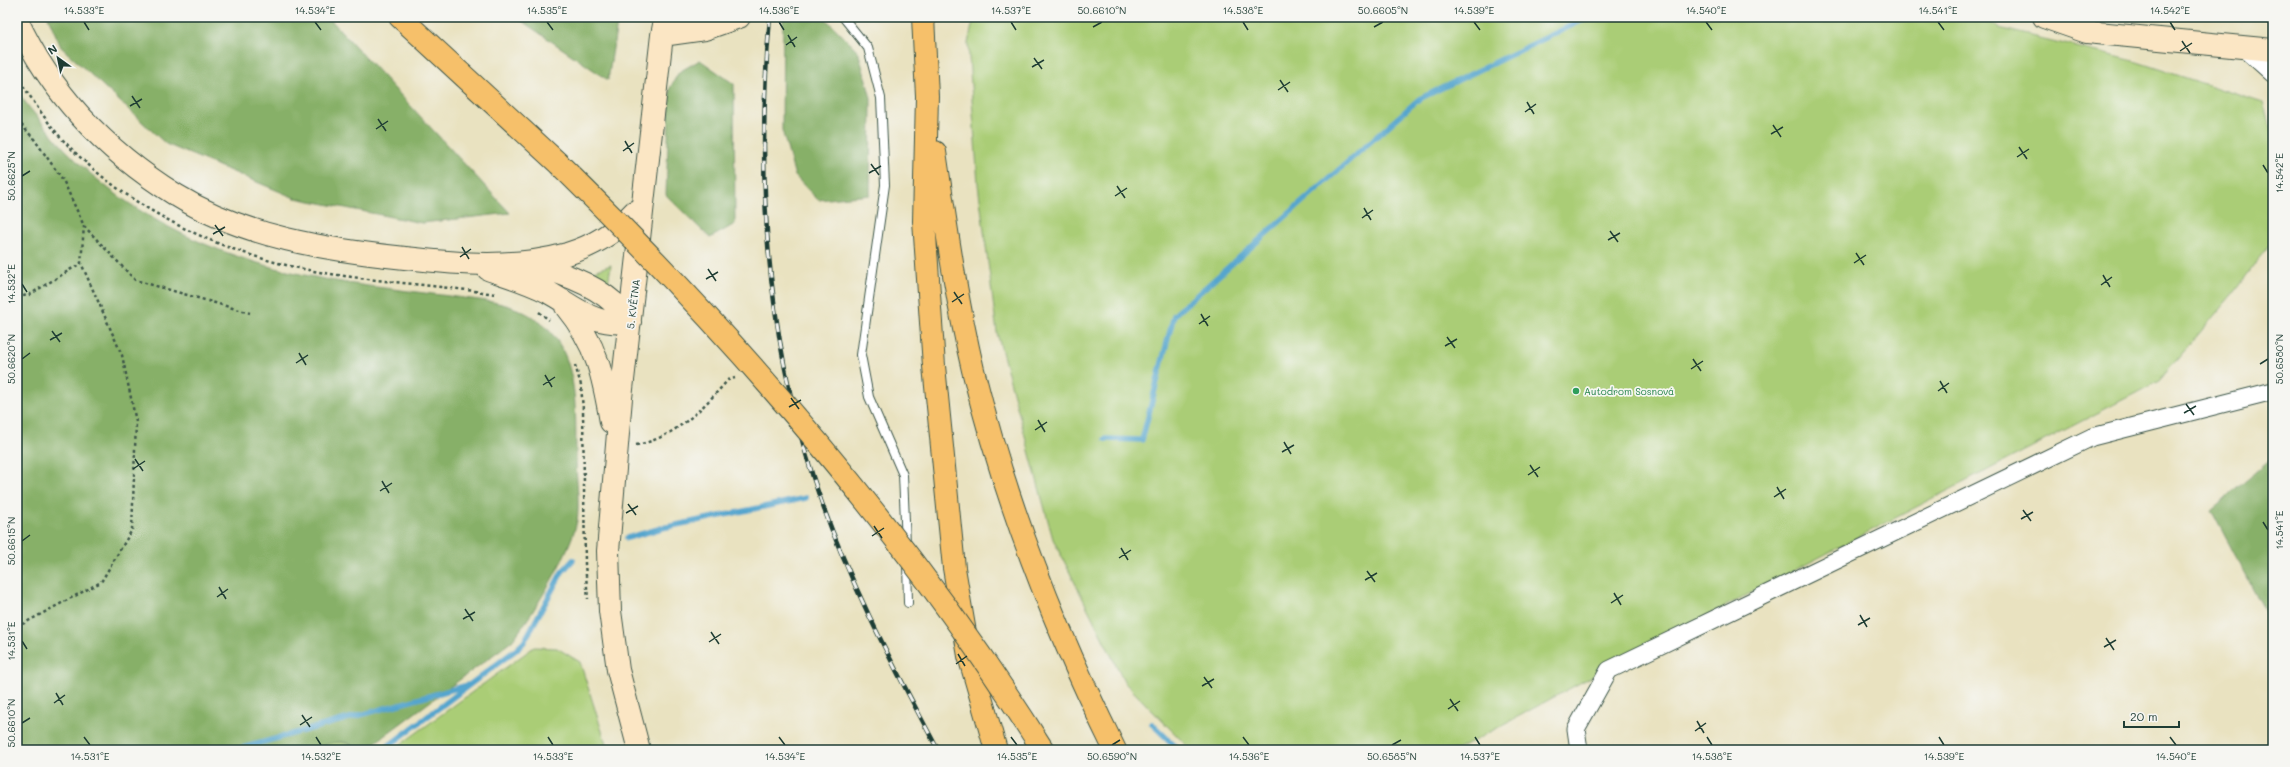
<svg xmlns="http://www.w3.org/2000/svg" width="2290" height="767" font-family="Mali,sans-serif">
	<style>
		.green { fill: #aacd76; stroke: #648555 }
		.forest { fill: #87b067; stroke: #53764e }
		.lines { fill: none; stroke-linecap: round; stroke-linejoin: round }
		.stream { stroke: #54a5ce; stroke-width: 5.5 }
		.lane-casing { stroke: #3d5649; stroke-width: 10 }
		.street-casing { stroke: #3d5649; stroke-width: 19 }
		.secondary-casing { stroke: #3d5649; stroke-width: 24 }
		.primary-casing { stroke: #3d5649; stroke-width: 24 }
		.path { stroke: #3d5649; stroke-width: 2.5; stroke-dasharray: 3 3; stroke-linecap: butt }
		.lane { stroke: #fff; stroke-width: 8 }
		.street { stroke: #fff; stroke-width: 17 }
		.secondary { stroke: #fbe6c4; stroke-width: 22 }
		.primary { stroke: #f6c06b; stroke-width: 22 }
		.rail-casing { stroke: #1f3d34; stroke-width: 4.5 }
		.rail { stroke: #f6f6f2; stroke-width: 3; stroke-dasharray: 9; stroke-linecap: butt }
		.primary-bridge-casing { stroke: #3d5649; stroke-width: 24; stroke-linecap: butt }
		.primary-bridge { stroke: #f6c06b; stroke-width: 22 }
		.ticks { fill: none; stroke: #1f3d34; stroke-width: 1.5 }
		.leisure-dot { fill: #2e9e5b; stroke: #f6f6f2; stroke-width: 1.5 }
		.labels { text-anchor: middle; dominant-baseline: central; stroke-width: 3.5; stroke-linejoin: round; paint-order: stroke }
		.street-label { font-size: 10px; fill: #1f3d34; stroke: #f6f6f2 }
		.leisure-label { font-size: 10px; fill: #27864d; stroke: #f6f6f2; text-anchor: start }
		.neatline { fill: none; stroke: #1f3d34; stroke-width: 1.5 }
		.ticks-label { font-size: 10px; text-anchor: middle; fill: #1f3d34 }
	</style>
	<rect width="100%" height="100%" fill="#f6f6f2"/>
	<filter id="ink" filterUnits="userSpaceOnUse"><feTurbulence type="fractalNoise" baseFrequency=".025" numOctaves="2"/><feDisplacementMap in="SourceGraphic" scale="8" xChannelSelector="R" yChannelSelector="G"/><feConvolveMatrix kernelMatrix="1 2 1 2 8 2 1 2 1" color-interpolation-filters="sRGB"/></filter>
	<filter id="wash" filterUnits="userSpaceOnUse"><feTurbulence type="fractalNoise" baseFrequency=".012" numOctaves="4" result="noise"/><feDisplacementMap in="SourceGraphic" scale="16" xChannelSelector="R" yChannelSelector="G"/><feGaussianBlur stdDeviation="0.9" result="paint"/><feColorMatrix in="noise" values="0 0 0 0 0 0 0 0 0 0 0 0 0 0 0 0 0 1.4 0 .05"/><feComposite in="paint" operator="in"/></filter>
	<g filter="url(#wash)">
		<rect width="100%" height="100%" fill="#e9e2c0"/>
		<!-- green -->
		<path class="green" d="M974,17H1981L1999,28L2134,61L2263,103L2273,136V240L2235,291L2159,381L1622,660L1457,750H1191L1125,683L1053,539L997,333L978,184L968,43Z
			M611,265L608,284L590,279L589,273Z
			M534,647L557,648L580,662L608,750H393Z
			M340,742L350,744L356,750H313L325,743Z"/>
		<!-- forest -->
		<path class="forest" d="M48,17H328L510,213L422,223L295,198L166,144L61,47Z
			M516,17H618L608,80Z
			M783,17H824L858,51L871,98L870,195L818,200L795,176L782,130Z
			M700,60L734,84L735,224L710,238L666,195L670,88L679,72Z
			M17,90C24,102 34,113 43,124C125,226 241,269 368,286C398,290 427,293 457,297C476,300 499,301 517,309C582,336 575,401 576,460C576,479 580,502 577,521C570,554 533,614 512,641L365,750H356C348,735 324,744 313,750H17Z
			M2273,458V626L2211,510Z"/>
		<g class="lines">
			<!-- stream -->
			<path class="stream" d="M1105,439L1142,440L1174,315L1419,99L1589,17
				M627,538L662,528L806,498
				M1152,724L1179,750
				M235,750L468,685
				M383,750L517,649L524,642L562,572L573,560"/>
		</g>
	</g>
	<g filter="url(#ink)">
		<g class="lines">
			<!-- lane casing -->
			<g class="lane-casing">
				<path id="lane" d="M843,17L868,48L881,98L885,185L861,355L869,397L903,475L906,544
					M907,562L908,603"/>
			</g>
			<!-- street casing -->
			<g class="street-casing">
				<path id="street" d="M2243,47L2273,74
					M1579,750L1576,729L1609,670L2092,437L2273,391"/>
			</g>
			<!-- secondary casing -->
			<g class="secondary-casing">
				<path id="secondary" d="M2044,17L2087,32L2273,50
					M17,20C51,94 107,152 176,195C244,237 328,250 405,258C459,264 514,269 567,254C593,246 616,232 634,212
					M662,35L705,29L739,17
					M527,265C556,270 592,283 614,303C620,308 625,316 630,322
					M488,269C508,276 529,282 548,292C578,309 594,326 630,322
					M566,307C597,345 603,375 611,422
					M639,750L618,670L610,611L608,551L621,398L662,35L664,25L672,17"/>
			</g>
			<!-- primary casing -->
			<g class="primary-casing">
				<path id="primary" d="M400,17L559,164
					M923,17L927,96L924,221L934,366L954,568L969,656L996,750
					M935,152C946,225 956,298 973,370C1005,501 1055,629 1115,750"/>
			</g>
			<!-- path -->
			<path class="path" d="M17,76C31,98 45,120 63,140C129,211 224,255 319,272C377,282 437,285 495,294
				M17,120L34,139L63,180L84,226L135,280L250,313
				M17,297L29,295L81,263L84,226
				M539,312L549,320
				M575,365L581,385L583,410L585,564L588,599
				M636,445C675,438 702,409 728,380L735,378
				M17,627L101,582L132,530L136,422L122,355L81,263"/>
			<!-- lane -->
			<use href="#lane" class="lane"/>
			<!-- street -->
			<use href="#street" class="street"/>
			<!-- secondary -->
			<use href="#secondary" class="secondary"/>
			<!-- primary -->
			<use href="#primary" class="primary"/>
			<!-- rail casing -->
			<g class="rail-casing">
				<path id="rail" d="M770,17C756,172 765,328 813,477C844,573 891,662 938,750"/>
			</g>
			<!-- rail -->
			<use href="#rail" class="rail"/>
			<!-- primary-bridge casing -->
			<g class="primary-bridge-casing">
				<path id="primary-bridge" d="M559,164C740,341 908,535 1043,750"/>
			</g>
			<!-- primary-bridge -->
			<use href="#primary-bridge" class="primary-bridge"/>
		</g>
	</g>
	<!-- ticks -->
	<path class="ticks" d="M84,22L89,30M315,22L321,30M547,22L553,30M779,22L784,30M1011,22L1016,30M1243,22L1248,30M1474,22L1480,30M1706,22L1712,30M1938,22L1944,30M2170,22L2175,30M1093,27L1102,22M1374,27L1383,22M788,35L795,47M2182,41L2190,53M786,45L797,37M2180,51L2192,43M1034,58L1042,69M1032,67L1044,60M1280,80L1288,92M1278,90L1290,82M132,96L140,108M1527,102L1534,114M130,106L142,99M1525,112L1536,104M378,119L386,131M1773,125L1781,137M376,129L388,121M1771,134L1783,127M625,141L632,153M2019,147L2027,159M623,151L634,143M2017,157L2029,149M871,164L879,175M2263,165L2268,173M869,173L881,166M22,176L30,171M1117,186L1125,198M1115,196L1127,188M1364,208L1371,220M1362,218L1373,210M215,225L223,236M1610,231L1618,242M213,234L225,227M1608,240L1620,233M462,247L469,259M1856,253L1864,265M460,257L471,249M1854,263L1866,255M708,269L716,281M2103,275L2110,287M706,279L718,272M22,284L27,292M2101,285L2112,277M954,292L962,304M952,302L964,294M1201,314L1208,326M1199,324L1210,316M52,331L60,342M1447,337L1455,348M50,340L62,333M1445,346L1457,339M299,353L306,365M22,359L30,353M1693,359L1701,371M296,363L308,355M2260,364L2268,359M1691,369L1703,361M545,375L552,387M1940,381L1947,393M543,385L555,377M1938,391L1949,383M791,398L799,409M2186,404L2194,415M789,407L801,400M2184,413L2196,406M1038,420L1045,432M1035,430L1047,422M1284,442L1291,454M1282,452L1294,445M135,459L143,471M1530,465L1538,477M133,469L145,461M1528,475L1540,467M382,481L389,493M1777,487L1784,499M380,491L392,483M1774,497L1786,489M628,504L636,515M2023,510L2031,521M626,513L638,506M2021,519L2033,512M2263,522L2268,530M874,526L882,538M872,536L884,528M22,541L30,535M1121,548L1128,560M1119,558L1131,550M1367,571L1375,582M1365,580L1377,573M219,587L226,599M1614,593L1621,605M217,597L228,589M1611,603L1623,595M465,609L473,621M1860,615L1867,627M463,619L475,612M1858,625L1870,618M711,632L719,644M2106,638L2114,650M22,641L27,649M709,642L721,634M2104,647L2116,640M958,654L965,666M956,664L967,656M1204,677L1212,688M1202,686L1214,679M56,693L63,705M1450,699L1458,711M54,703L65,695M1448,709L1460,701M302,715L310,727M1697,721L1704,733M22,723L30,718M300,725L312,717M1695,731L1706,723M84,737L90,745M316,737L321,745M548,737L553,745M779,737L785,745M1011,737L1017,745M1243,737L1249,745M1475,737L1480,745M1707,737L1712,745M1939,737L1944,745M2170,737L2176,745M1112,745L1120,740M1392,745L1401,740"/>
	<!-- markers -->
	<circle class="leisure-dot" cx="1576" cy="391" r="4"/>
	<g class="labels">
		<!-- street labels -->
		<g class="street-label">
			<text transform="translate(633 304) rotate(-83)">5. KVĚTNA</text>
		</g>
		<!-- leisure labels -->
		<g class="leisure-label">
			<text x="1584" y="391">Autodrom Sosnová</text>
		</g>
	</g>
	<!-- margin -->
	<rect width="2290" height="767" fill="none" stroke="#f6f6f2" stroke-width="44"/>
	<!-- north arrow -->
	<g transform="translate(58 58) rotate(327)" stroke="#f6f6f2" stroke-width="3" paint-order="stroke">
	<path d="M0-3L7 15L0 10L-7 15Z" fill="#1f3d34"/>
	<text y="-6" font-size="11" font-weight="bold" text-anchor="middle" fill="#1f3d34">N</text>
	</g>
	<!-- scale -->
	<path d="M2124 721v6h55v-6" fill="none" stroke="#1f3d34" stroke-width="2"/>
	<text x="2130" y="721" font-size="12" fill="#1f3d34" stroke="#f6f6f2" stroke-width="3" paint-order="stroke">20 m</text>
	<rect x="22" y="22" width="2246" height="723" class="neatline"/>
	<g class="ticks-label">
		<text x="84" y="14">14.533°E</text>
		<text x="315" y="14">14.534°E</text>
		<text x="547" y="14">14.535°E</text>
		<text x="779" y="14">14.536°E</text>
		<text x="1011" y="14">14.537°E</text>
		<text x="1102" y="14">50.6610°N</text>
		<text x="1243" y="14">14.538°E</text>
		<text x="1383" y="14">50.6605°N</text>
		<text x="1474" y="14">14.539°E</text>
		<text x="1706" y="14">14.540°E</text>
		<text x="1938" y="14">14.541°E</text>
		<text x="2170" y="14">14.542°E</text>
		<text transform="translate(2279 173) rotate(-90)" y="4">14.542°E</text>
		<text transform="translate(11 176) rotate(-90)" y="4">50.6625°N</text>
		<text transform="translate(11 284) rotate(-90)" y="4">14.532°E</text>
		<text transform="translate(11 359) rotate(-90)" y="4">50.6620°N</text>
		<text transform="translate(2279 359) rotate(-90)" y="4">50.6580°N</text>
		<text transform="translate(2279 530) rotate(-90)" y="4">14.541°E</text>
		<text transform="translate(11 541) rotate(-90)" y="4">50.6615°N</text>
		<text transform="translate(11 641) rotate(-90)" y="4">14.531°E</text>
		<text transform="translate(11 723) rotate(-90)" y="4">50.6610°N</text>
		<text x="90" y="760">14.531°E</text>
		<text x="321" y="760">14.532°E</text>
		<text x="553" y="760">14.533°E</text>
		<text x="785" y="760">14.534°E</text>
		<text x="1017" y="760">14.535°E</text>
		<text x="1112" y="760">50.6590°N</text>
		<text x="1249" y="760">14.536°E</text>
		<text x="1392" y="760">50.6585°N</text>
		<text x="1480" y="760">14.537°E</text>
		<text x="1712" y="760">14.538°E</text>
		<text x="1944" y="760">14.539°E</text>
		<text x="2176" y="760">14.540°E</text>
	</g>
</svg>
